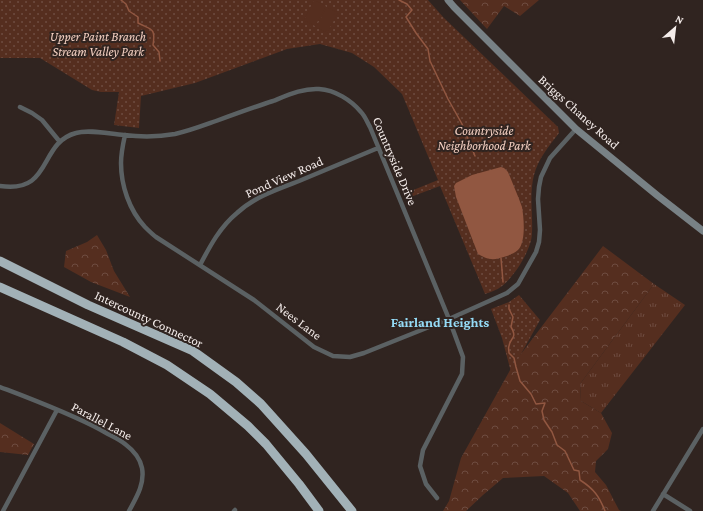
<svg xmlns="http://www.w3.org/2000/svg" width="703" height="511" font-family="'Crimson Pro',serif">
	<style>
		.grass { fill: url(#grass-tufts) }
		.forest { fill: url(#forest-crowns) }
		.park { fill: url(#park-dots) }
		.pitch { fill: #552e1f }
		.water { fill: #915741 }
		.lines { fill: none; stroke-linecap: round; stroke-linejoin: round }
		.stream { stroke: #915741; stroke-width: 1.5 }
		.street { stroke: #5b6163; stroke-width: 4.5 }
		.secondary { stroke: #788185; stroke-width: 7 }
		.highway { stroke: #a2b1b7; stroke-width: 9 }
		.labels { text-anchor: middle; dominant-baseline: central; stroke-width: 4; stroke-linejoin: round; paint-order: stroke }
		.park-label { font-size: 13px; font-style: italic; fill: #f3cfc1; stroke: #302420 }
		.street-label { font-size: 13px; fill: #f4ecea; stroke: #302420 }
		.neighbourhood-label { font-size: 14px; font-weight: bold; fill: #95dbf6; stroke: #302420 }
	</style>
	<defs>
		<pattern id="grass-tufts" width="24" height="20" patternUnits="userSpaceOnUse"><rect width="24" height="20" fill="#552e1f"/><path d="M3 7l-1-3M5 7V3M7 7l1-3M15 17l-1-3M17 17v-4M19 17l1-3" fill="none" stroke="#6e4c40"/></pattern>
		<pattern id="forest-crowns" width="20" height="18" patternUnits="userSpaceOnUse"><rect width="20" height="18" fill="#552e1f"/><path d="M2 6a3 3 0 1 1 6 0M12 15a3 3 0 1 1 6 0" fill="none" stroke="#6e4c40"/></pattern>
		<pattern id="park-dots" width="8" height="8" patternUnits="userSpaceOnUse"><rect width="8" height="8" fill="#552e1f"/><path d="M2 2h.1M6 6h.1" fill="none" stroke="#6e4c40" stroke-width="1.8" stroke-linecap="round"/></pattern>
	</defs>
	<rect width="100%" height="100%" fill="#302420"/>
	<!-- grass -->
	<path class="grass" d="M654,284L685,305L601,413L581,401L580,384Z"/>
	<!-- forest -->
	<path class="forest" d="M460,0H539L520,16L504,6L487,29Z
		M97,235L106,250L114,271L130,297L91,282L64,267L66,251L87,242Z
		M603,246L654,284L580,384L581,401L601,413L612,433L608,449L596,461L595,472L606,485L619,510L621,511H580L568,493L544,476L503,478L483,495L466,511H443L449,501L461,458L514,363Z
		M0,423L34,444L28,455L0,452Z"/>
	<!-- park -->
	<path class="park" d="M0,0H428L444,18L558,127L559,133C549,146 538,159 534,175C529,194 533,214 532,233C532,249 514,277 502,286C497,290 491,292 485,294L440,186L408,198L406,193L438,180L402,94L374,67L352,53L320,44L287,49L195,83L141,96L139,128L114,125L119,92H101L92,90L40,58H0Z
		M519,295L540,320L511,372L502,338L491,309L509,302Z"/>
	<!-- pitch -->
	<path class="pitch" d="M314,0L326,6L315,26L304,20Z
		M327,7L338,13L327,33L316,27Z"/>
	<!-- water -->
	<path class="water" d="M501,167L504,168L508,172C513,184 518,196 522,207C524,218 526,242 518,250C515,253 511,254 507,256C494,260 490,261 478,254L456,197L454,186L456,183L472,175Z"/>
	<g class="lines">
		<!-- stream -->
		<path class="stream" d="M121,0L126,4L129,11L138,17V23C151,30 156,27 153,45L159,52L160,61
			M399,0L407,4L412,10L406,17L416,33L428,49L430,61L448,99L462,124L475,156
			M501,258L503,282
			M509,305V309L513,317L511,327C518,339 510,337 509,346C508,348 509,351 509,353L514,358L516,367L520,381L531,394L536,404L545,403L542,411L544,420L552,432L557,445L565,451L574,470L579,471L580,480C594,489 599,496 605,511"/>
		<!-- street -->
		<path class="street" d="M20,107L32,113L42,120L60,142
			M125,135C123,144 121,154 121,163C121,185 129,210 145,227C148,230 152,234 156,237L254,300L314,347L333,356L350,357L364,353L449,319L507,293L518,284L536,252L539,242L540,230L538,199L539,187L541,177L550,158L576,129
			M0,186C53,194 38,143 76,133C89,129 110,134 124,135C141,137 158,137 175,134C189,131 202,126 216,121C235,114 254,107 273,101C288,95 303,88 319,89C335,90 351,100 361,112C365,116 367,122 370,127L449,319L463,357L462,374L423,450L420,466L426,484L437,498
			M200,265C210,246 220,227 237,213C254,197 278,189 299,181C325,170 352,159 378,148
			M0,387C34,400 69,413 101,430C109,435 118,438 125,444C133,450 140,458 142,468C145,484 136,498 129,511
			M663,494L690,511
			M3,511L57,410
			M234,511L235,510
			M653,511L703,429"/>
		<!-- secondary -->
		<path class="secondary" d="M448,0L454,7L576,129L658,196L703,231"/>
		<!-- highway -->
		<path class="highway" d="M0,261L88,305L193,351L236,382L261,404L306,454L352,511
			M0,287L123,342L167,365L210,394L248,426L266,444L299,484L319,511"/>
	</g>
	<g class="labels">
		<!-- park labels -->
		<g class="park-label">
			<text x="98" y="36">Upper Paint Branch<tspan x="98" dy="15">Stream Valley Park</tspan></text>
			<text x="484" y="130">Countryside<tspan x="484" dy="15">Neighborhood Park</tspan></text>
		</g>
		<!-- street labels -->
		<g class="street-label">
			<text transform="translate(579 112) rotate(42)">Briggs Chaney Road</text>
			<text transform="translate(395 161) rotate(67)">Countryside Drive</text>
			<text transform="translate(284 177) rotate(-24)">Pond View Road</text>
			<text transform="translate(149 319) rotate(25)">Intercounty Connector</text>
			<text transform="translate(299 321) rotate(37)">Nees Lane</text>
			<text transform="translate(102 421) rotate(28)">Parallel Lane</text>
		</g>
		<!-- neighbourhood labels -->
		<g class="neighbourhood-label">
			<text x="440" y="322">Fairland Heights</text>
		</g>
	</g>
	<!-- north arrow -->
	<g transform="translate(675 28) rotate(28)" stroke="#302420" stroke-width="3" paint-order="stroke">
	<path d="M0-3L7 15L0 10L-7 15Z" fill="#f4ecea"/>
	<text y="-6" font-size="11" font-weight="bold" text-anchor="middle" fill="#f4ecea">N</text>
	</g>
</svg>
